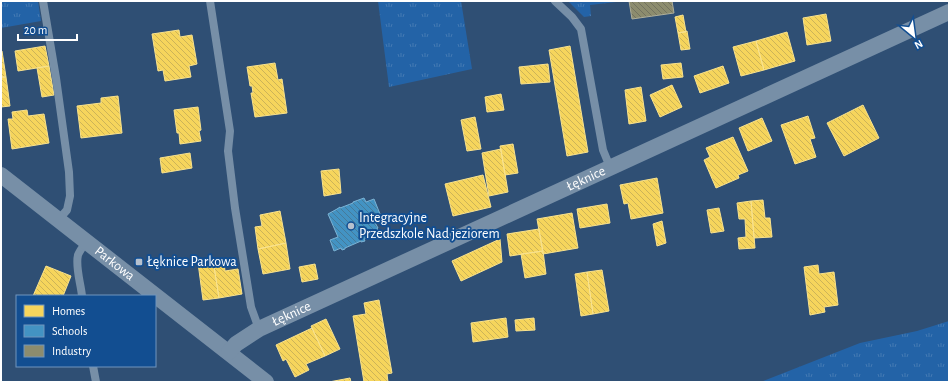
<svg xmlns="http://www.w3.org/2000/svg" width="950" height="383" font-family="'Alegreya Sans',sans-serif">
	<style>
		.grass { fill: url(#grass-tufts) }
		.homes { fill: url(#homes-back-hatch); stroke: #f9e28d }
		.schools { fill: url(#schools-back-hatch); stroke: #7bb3d5 }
		.industry { fill: url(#industry-back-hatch); stroke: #aeae9a }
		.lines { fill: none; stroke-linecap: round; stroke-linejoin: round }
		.service { stroke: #778fa7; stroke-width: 8 }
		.minor { stroke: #778fa7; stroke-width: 16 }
		.poi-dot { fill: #b6c1ce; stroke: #124e91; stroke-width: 1.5 }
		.labels { text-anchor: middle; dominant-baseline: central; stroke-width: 4; stroke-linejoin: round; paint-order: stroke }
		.street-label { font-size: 14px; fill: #fff; stroke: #124e91 }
		.poi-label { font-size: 14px; fill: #fff; stroke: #124e91; text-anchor: start }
	</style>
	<defs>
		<pattern id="grass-tufts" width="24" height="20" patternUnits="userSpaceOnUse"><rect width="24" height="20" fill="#2363a7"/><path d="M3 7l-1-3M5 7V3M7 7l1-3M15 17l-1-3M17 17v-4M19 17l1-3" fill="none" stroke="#447ab4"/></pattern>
		<pattern id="homes-back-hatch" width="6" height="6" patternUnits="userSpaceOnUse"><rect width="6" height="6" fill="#f6d55c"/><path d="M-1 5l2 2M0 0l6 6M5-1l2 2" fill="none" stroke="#ccb358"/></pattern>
		<pattern id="schools-back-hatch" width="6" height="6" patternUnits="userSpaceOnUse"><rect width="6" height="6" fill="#4393c3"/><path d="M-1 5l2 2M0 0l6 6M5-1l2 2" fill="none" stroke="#467a99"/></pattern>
		<pattern id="industry-back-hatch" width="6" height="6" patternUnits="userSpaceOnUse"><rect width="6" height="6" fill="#8c8c6e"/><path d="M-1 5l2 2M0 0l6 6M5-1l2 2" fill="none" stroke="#727260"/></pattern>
	</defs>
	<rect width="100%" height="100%" fill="#2f4f74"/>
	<!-- grass -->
	<path class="grass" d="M1,1H38L41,21L1,28Z
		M378,1H461L472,69L389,87Z
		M568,1H625L590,5L591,16L584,17Z
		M949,321V382H761L860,343L917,331Z"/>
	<!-- homes -->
	<path class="homes" d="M826,14L831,41L807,45L803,18Z
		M683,15L686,32L678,33L675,17Z
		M179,30L180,37L192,35L197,64L189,66L191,77L165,81L163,70L158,71L152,34Z
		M687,31L690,49L681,50L678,33Z
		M787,32L795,61L764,70L756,41Z
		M756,41L764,70L741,76L733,47Z
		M45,46L49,66L18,71L15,51Z
		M570,46L588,152L567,156L549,50Z
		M1,51H2L6,77H1Z
		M275,63L278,80L282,79L287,113L255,117L251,93H253L252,86H250L247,67Z
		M681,63L683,77L663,79L661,65Z
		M548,64L550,82L521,84L519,67Z
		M49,66L54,95L42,97L37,68Z
		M723,66L729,83L700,93L694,76Z
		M1,77H6L10,106L1,107Z
		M672,85L682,107L660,117L650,95Z
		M641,87L646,121L629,124L625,90Z
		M501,94L504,110L487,112L485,97Z
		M118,96L122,133L81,138L77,106L101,103V98Z
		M863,105L879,138L844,156L827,123Z
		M198,107L201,130L199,131L201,141L180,144L179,133H177L174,110Z
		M27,110L28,116L44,114L49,143L12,149L8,119H13L12,112Z
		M808,116L815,138L810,139L816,157L795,164L781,125Z
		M475,117L481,149L467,151L461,120Z
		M762,118L772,141L748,151L739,128Z
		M733,137L748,171L738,175L739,178L716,188L704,160L710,157L706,148Z
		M513,144L518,173L505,175L500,146Z
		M501,149L508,192L489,196L482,153Z
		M190,153L192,168L162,173L160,158Z
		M339,169L341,193L324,196L321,171Z
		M483,175L491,207L453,216L445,184Z
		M657,178L663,213L631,219L628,203L624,204L620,185Z
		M763,200L765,218H770L772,237L754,238L751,201Z
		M751,201L755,248L739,249L738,238L746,237L745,219H739L737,203Z
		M607,204L610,223L580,228L577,209Z
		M719,208L724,231L711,233L707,210Z
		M280,211L286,243L258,249L255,227L262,226L260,215Z
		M572,213L578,248L543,254L537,219Z
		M662,221L666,243L657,246L653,224Z
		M539,229L543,251L510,256L507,234Z
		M500,239L502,262L461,281L452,261Z
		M286,243L290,269L263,274L258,249Z
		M543,251L546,274L525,278L521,254Z
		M217,259L218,264L224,263L225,271L238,269L242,294L219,298L213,260Z
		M213,260L219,298L203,300L198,263Z
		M315,264L318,279L302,282L299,267Z
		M818,265L819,274L834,272L838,305L824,307L825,312L810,315L804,267Z
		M46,266L71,276L63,296H33Z
		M602,270L609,311L593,314L587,272Z
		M587,272L593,314L581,316L575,274Z
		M379,300L392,373L387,374L388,382H364L353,316L366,314L364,303Z
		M506,318L508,337L473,342L471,323Z
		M534,318L535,330L516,331L515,320Z
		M326,319L340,349L325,356L311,326Z
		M312,328L325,356L306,364L309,370L295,377L286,359L283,361L276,345Z
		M350,378L351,382H329Z"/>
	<!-- schools -->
	<path class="schools" d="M364,198L366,202L374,199L380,214L372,217L378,228H377L379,233L364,239L365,241L361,242V241L345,248V249L342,250L341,248L334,251L330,240L338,237L328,214L337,209L340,207V208L353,203V202Z"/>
	<!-- industry -->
	<path class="industry" d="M629,1H672L674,13L632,19Z"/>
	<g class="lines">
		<!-- service -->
		<path class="service" d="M43,1L56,78L69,172L70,196L67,210L59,219
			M210,1L230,131L228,151L235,208L251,307L259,329
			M555,1L572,17L581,29L603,150L610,167
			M82,296C81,284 75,267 78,255C80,250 84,245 87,241
			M93,366L96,382"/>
		<!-- minor -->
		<g class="minor">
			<path id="s1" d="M1,175L266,382"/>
			<path id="s2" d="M229,352L236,344L259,329L949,12"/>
		</g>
	</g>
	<!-- markers -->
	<g class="poi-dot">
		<circle cx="351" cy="226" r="4"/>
		<rect x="135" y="258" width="8" height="8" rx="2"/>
	</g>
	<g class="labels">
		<!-- street labels -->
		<g class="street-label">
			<text stroke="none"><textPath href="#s2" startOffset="398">Łęknice</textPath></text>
			<text stroke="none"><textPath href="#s1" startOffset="144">Parkowa</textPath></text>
			<text stroke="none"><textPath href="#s2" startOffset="74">Łęknice</textPath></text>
		</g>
		<!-- poi labels -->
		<g class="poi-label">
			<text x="359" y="218">Integracyjne<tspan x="359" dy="16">Przedszkole Nad jeziorem</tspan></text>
			<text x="147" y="262">Łęknice Parkowa</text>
		</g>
	</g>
	<!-- border -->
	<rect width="950" height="383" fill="none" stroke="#ffffff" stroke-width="4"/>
	<!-- legend -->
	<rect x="16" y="295" width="140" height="72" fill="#124e91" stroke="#7195bd"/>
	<rect x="24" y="305" width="20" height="12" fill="#f6d55c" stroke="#7195bd"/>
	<text x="52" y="315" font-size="12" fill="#ffffff">Homes</text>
	<rect x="24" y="325" width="20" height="12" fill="#4393c3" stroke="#7195bd"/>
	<text x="52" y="335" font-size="12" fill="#ffffff">Schools</text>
	<rect x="24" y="345" width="20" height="12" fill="#8c8c6e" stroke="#7195bd"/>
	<text x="52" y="355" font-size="12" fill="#ffffff">Industry</text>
	<!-- north arrow -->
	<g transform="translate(914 36) rotate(151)" stroke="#124e91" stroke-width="3" paint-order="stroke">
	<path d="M0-3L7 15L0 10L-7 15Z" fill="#ffffff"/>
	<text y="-6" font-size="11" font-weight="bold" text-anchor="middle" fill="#ffffff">N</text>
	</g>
	<!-- scale -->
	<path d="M18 34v6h59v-6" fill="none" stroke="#ffffff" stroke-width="2"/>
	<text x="24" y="34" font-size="12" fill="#ffffff" stroke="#124e91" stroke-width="3" paint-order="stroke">20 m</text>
</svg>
